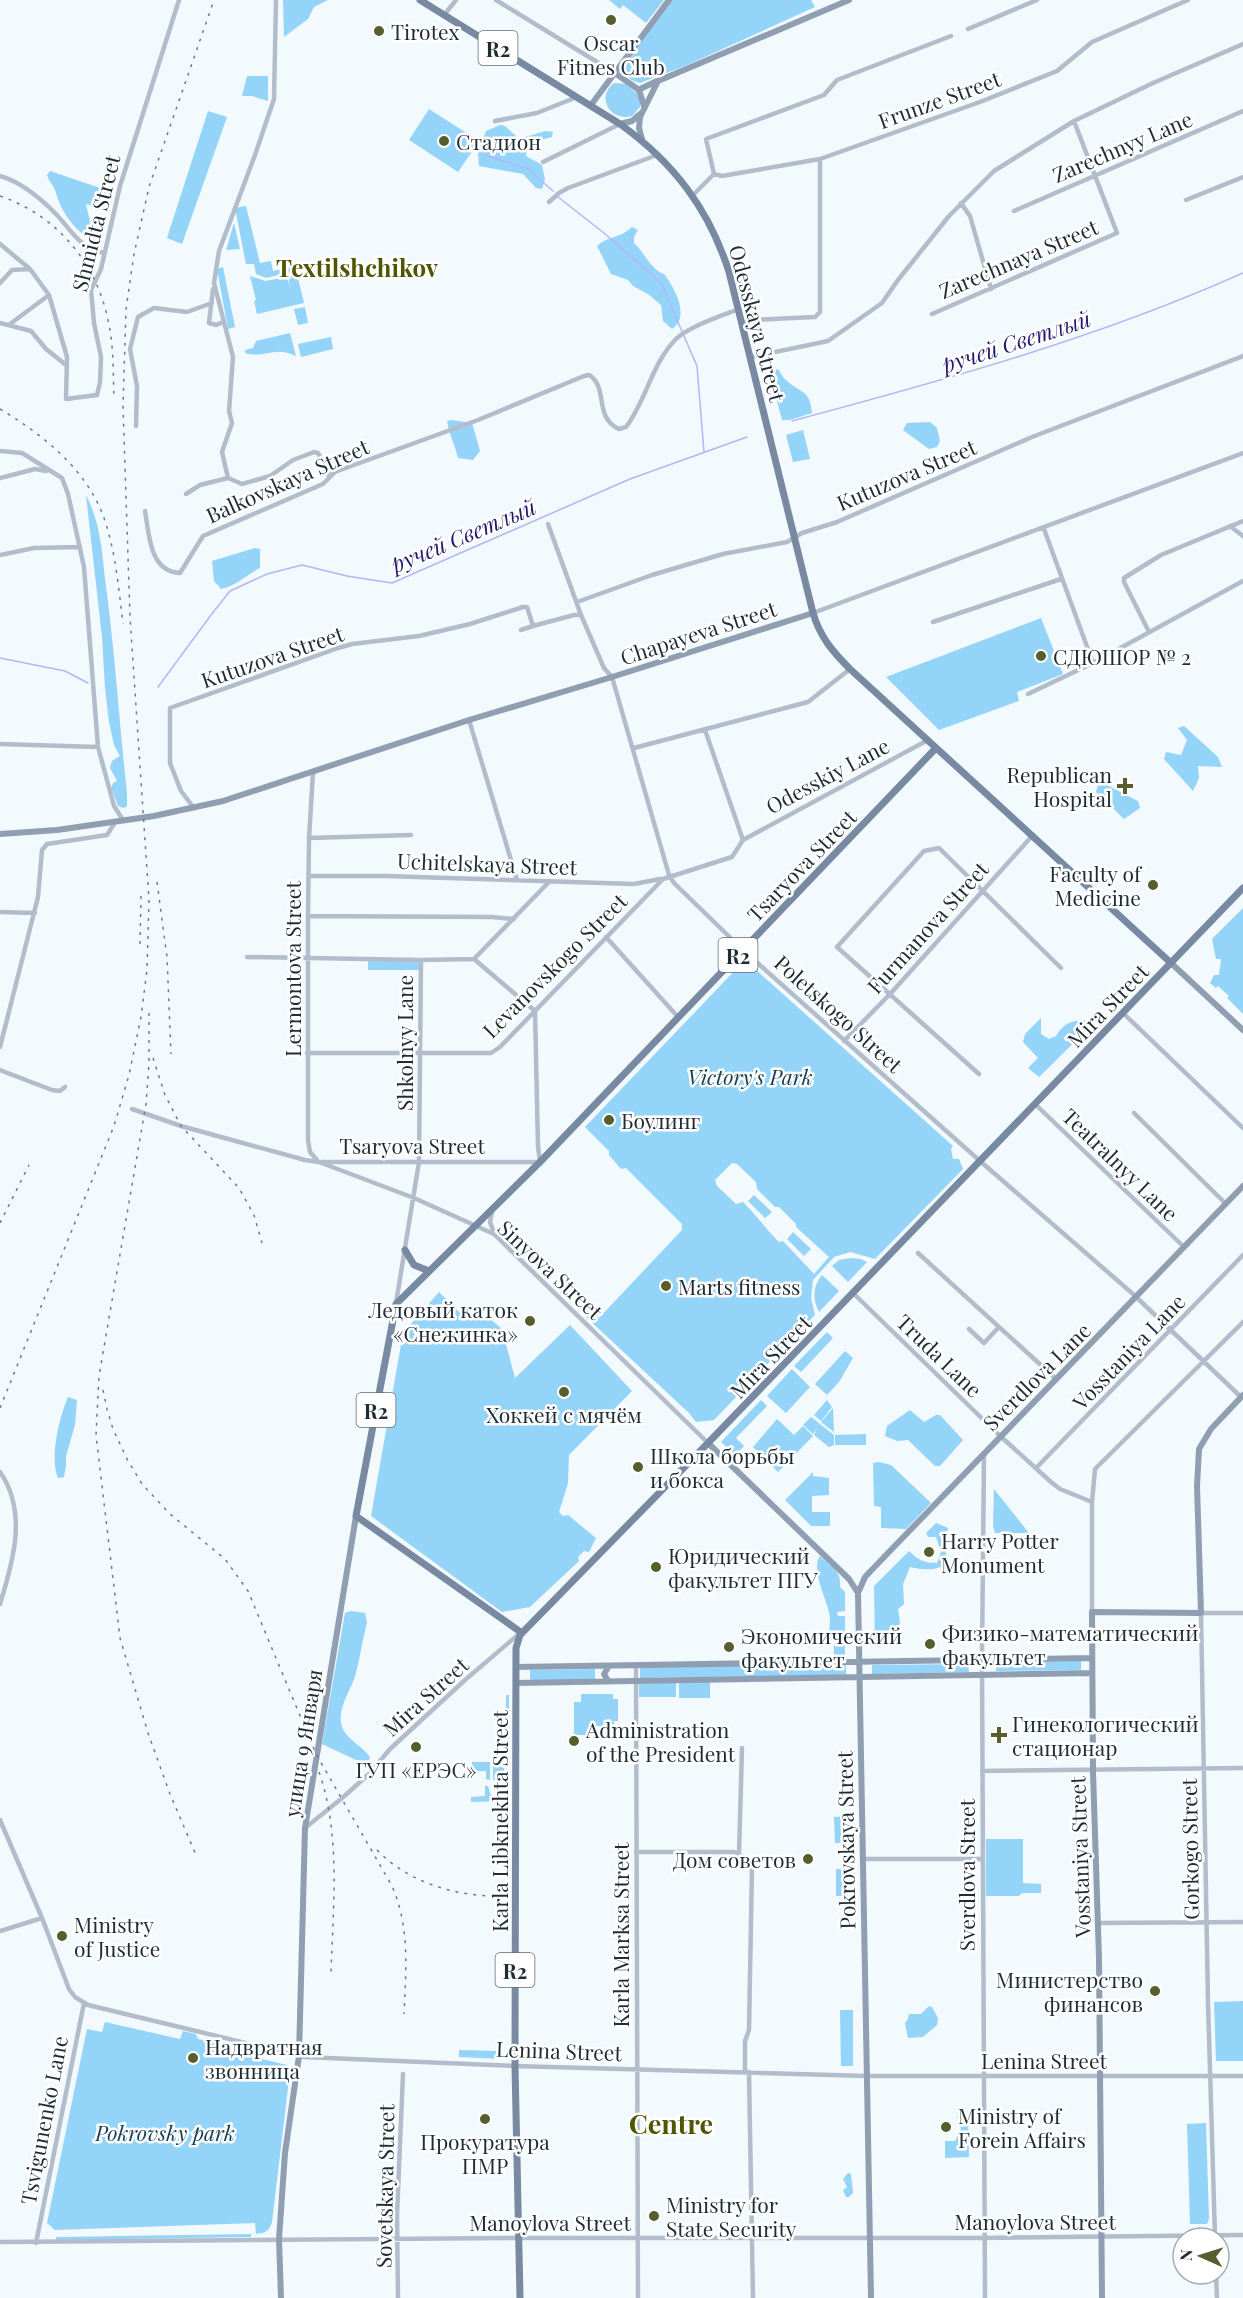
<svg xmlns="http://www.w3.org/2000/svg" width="1243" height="2298" font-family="'Playfair Display',serif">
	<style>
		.green { fill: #94d4f8; fill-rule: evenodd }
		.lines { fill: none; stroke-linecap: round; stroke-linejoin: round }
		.stream { stroke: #b1b7f5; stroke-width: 1.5 }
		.street { stroke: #b2bcca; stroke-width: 4.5 }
		.secondary { stroke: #909eb2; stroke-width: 6 }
		.primary { stroke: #7889a1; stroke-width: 7 }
		.rail { stroke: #707c82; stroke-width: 1.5; stroke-dasharray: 3 6; stroke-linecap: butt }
		.poi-dot { fill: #575e2d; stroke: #fff; stroke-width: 2 }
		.labels { text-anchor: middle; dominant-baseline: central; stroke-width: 5; stroke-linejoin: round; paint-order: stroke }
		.shield { fill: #fff; stroke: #626b71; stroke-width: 1.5 }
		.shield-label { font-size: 20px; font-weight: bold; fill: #1e2c34 }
		.poi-label { font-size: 21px; fill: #1e2c34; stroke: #fff; text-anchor: start }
		.street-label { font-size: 21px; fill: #1e2c34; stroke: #fff }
		.park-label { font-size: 21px; font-style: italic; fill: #194054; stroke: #fff }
		.water-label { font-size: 22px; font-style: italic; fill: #25186f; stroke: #fff }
		.quarter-label { font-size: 24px; font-weight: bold; fill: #4e5700; stroke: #fff }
		.district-label { font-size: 27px; font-weight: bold; fill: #4e5700; stroke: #fff }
	</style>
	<rect width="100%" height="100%" fill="#f2fafe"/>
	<!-- green -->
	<path class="green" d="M283,0H328L314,7L308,19L284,37Z
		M609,0H664L646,23L623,5L620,9Z
		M672,0H811L815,7L685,66L640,83C627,80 624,74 627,61Z
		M247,76H268V101L252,96H242Z
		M614,83L626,84L636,93L640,99V107L632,116C611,122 595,98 614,83Z
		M429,109L479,141L458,172L409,140Z
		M208,111L227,117L182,244L167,238Z
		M500,125L505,126L519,139L545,131L553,132L552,137L537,141L526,152V156L542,165L545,179L542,189L536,188L523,174L479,166L478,152L486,131Z
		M50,171L112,192L104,204L99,207L86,204L90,222L88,232L83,234C70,224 60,208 56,193C55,187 49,182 47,175Z
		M246,206L260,263L271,261L273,271L302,265L303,269L266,278L256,274L254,264H246L235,208Z
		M234,223L240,249L226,250Z
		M632,227L638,230L634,237V243C644,252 651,270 664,274C674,287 691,317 672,329L663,321L661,305L648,294L633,286L628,280L611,274L597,246C608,236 621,238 632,227Z
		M223,267L235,327L228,329L217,269Z
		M297,274L304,303L257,314L254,301L256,300L250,276L265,281L287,277L291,290L288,276Z
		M305,307L308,323L298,325L294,309Z
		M290,333L296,356C274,345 265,359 245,353V350L253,348L256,341Z
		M331,337L333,349L301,357L298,344Z
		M778,369C781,373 783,378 787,381C802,394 810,390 812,413L790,420H782L771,379L773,371Z
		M452,420L472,423L480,451L473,460L458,458C455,446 449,433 447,421Z
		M930,422L937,428L940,441L937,447L929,449L903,430L907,423Z
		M803,430L810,459L793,462L786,435Z
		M86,495C100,522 102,550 105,579C115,651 119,722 127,793V806L124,808L118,806L111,788L113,783L117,781L110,768L112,761L120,756L114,745L109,722L105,688L102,637Z
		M255,548L260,549V568C246,575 236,586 221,589L214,581L212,561Z
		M1041,618L1063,674L1017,692L1019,701L939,730L886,677Z
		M1184,726L1218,757L1222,767L1198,766L1199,778L1193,791L1164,759L1166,752L1181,755L1187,740L1178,728Z
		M1099,781L1138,801L1140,808L1124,819L1096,792Z
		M1243,908V1014L1227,998L1229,996L1218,986L1216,988L1210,983L1214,975H1219L1221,959H1216L1212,939Z
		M368,960H419V970H368Z
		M742,963L750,972L755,969L953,1146L951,1149L953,1159H959L963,1169L875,1259L850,1252L834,1257L813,1280L811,1298L815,1315L714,1420L696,1422L689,1413L586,1317L588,1307L599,1318L682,1230V1224L626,1168L621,1169L609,1155V1151L585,1127ZM732,1163L737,1164L756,1182L757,1189L775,1207H779L796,1224V1227L829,1257L814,1274L783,1241L779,1242C766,1229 756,1215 743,1202L736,1204L717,1186L715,1180Z
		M1041,1018V1034L1049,1039L1056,1036C1067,1018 1077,1021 1097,1020L1039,1077L1028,1068L1038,1058L1023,1042L1025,1034Z
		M754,1195L772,1212L765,1218L748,1201Z
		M793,1232L811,1249L804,1256L787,1239Z
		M851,1258L861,1259L867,1262L848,1282L832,1266L839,1260Z
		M822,1275L839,1291L819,1312C812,1299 813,1286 822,1275Z
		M439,1292L467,1320L487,1316L502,1329L515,1378L570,1325L632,1391L569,1455L568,1483L559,1512L563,1516L568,1515L596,1538L589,1552L584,1551L578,1557L579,1561L530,1607L502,1612L371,1516L403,1333Z
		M827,1332L833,1338L801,1372L794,1366Z
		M845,1351L853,1358L839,1382L827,1395L815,1384Z
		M792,1369L810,1387L786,1413L767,1396Z
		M68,1397L77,1400L75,1425L66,1456V1466L64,1477L58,1478C49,1457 60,1416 68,1397Z
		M761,1400L767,1406L736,1438L744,1446L735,1455L721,1442Z
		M827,1400L832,1407L821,1421L814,1415Z
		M833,1408L834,1432L821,1422Z
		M910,1410L924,1422L936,1415H940L963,1440L940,1466H935L908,1440L897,1441L885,1436L887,1426Z
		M811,1417L834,1435V1445L829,1447L814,1435L817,1429L813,1434L803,1425Z
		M777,1419L794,1435L803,1426L813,1436L778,1472L753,1447Z
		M866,1434V1445H835V1435Z
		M879,1462L891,1465L931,1503L906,1529L881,1528V1507L874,1506L873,1463Z
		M813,1472V1476L829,1478V1495L812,1496V1512H830V1526H811L785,1500Z
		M994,1489L1029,1533H995L993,1526Z
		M936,1523L948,1528L945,1549L948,1564C934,1571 924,1570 910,1567L903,1584L904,1604L898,1609L900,1622L898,1629L887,1632L880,1647H875L874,1586L909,1551C918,1560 924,1563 937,1563L941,1552L936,1537H928L926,1533Z
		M820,1556C830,1566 842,1570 840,1587L845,1592V1611L837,1612L838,1616H845V1633H839L838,1636H845V1656H834V1637H829C829,1631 830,1624 830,1617C828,1601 810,1570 820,1556Z
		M351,1611L365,1613L367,1622C363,1639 360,1656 356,1673C352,1690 333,1712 344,1731C349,1740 363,1747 370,1757L368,1762L356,1760L322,1744L345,1613Z
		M1081,1661V1670L996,1671V1662Z
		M846,1664V1675L640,1678V1667Z
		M968,1664L969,1672L872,1674V1665Z
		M595,1669V1680L530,1681V1670Z
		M710,1682V1698H679V1683Z
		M639,1683H676V1697H639Z
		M581,1694H613V1699H618V1721H614V1726H597V1735H574V1702H581Z
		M506,1695H509V1753L506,1755Z
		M472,1762H490V1780L486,1779V1771H472Z
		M493,1762H504V1781L493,1780Z
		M485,1786H488L491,1796L497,1798L503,1795L506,1786V1801L471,1802V1797L485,1796Z
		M846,1816L847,1834L839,1843H835L834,1817Z
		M986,1839H1023V1883L1041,1884V1893H1022L1019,1896H986Z
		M836,1869H840L848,1876V1896H836Z
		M1243,2001V2061H1216L1214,2002Z
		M929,2006L932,2007L938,2018L937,2025L923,2037L908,2038L905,2023L908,2019L909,2014H921Z
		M840,2010H853V2066H841Z
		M105,2022L180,2039L183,2031L196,2034L198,2039L202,2040L207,2037L218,2040L216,2048L287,2065L290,2071L272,2222C269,2231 266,2233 256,2234L255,2223L55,2230L47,2223L87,2029L102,2032Z
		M459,2050L500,2051V2059L459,2057Z
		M957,2116H968L969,2157L945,2158V2141H955L961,2129Z
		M1206,2123L1209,2219L1207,2224H1190L1187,2124Z
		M848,2173L851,2174L853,2193L849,2197H846L843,2190L847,2187L843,2179Z
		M251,2234V2237L56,2240V2237Z"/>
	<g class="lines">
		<!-- stream -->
		<path class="stream" d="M485,155L528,169L553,191
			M558,197L604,233L661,283L697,366L704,452
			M792,421C945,380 1098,338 1243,273
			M0,658L65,671L88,683
			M158,687L211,615L230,591L267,574L302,565L347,576L392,583L630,479L747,437"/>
		<!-- street -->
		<path class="street" d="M276,0L274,99L255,155L219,251L214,283L233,357L229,411L232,423L222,452L228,478L242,484L270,476L293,460L314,452L318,453L328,469L329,478
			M496,0L615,73
			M444,15L456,0
			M968,29L1037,0
			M495,121L537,113L577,97
			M543,162L620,124
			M714,174L706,139L824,95L837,80L951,36
			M0,176C21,182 39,197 55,213C70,228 80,250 105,253
			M693,195L714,174L722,176L820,159L980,102L1057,71L1092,42L1188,0
			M1186,200L1243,177
			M549,202L559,193L568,188L657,155
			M961,203L970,216L991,289
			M1014,211L1243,111
			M0,244L30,269L49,295L67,357L66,399L97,395L100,382L101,357L94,323L91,290L101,269L120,186L179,0
			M0,283L12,270L30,269
			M213,289L209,323L216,325L223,322
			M932,314L1117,233L1074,121
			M0,323L31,331L46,349L66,365
			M10,324L49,295
			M743,324L752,320L815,317L820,312V159
			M751,357L828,341L882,303L898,280L949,216L994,171L1074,121L1153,83L1243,44
			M136,426L137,386L130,349L138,317L154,308L187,312L212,303
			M0,451L22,453L62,478L68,494L84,567L98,747L114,806L123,820
			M0,478L35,469L46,471
			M186,494L200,485L228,478
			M145,511C149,533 149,572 180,573L203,536L323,484L335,472L343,469L478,420L584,376L589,375C609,387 593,417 619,429L626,427C646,401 652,363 676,339C690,326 721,316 739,309
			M548,524L581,615L604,668L612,677L669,875L674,883L743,950L980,1161L1133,1294L1241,1397
			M1230,526L1243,536
			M1044,529L1093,663
			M0,555L34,548L80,547
			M577,602L652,575L723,554L787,542L802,533L837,522L1032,437L1243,356
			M813,613L1243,453
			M933,622L1061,579
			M521,630L533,626
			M1149,632L1124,582V578L1161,555L1243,521
			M1028,694L1093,663L1243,581
			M469,720L517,880
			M0,744L98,747
			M634,748L808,702L850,669
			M313,772L309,838L308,916V1140L310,1152L317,1160
			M194,808L181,791L170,763V708L338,648L352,644L419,636L470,624L523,607H527L533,626L574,615H581
			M309,838L411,835
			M743,840L928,740
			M309,876H386L634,884L660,879
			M0,912L35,913
			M308,916L492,917L514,919
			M606,937L678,1017
			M247,957L421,960L474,959
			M474,959L549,882
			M474,959L535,1011
			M1123,1013L1243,1128
			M844,1041L891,993L1033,835
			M0,1047L38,897L42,850L47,844L107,835L116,821
			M307,1053H491L500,1047L663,879L732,857L743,840L705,730
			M0,1070L52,1090L60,1091L65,1087
			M979,1074L837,947L924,851L939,848L1061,968
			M1035,1104L1184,1247
			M132,1109L181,1126L305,1160L319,1162L414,1198L494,1234L708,1443
			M1134,1113L1226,1204
			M322,1162H540L538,1146L535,1011
			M492,1212L490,1222L494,1233
			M918,1253L1055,1378
			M853,1293L998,1434L1051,1482L1060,1489L1092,1502
			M396,1303L419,1162L421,960
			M969,1329L984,1343L999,1327
			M984,1455L982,1659L985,2298
			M1036,1468L1243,1255
			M0,1472C28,1512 13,1562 0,1604
			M1092,1612V1502L1095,1469L1243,1322
			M636,1665L638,2298
			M982,1771L1243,1768
			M0,1820L42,1918L69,1989L75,1997L88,2005L304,2057L515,2066L866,2076H1243
			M305,1828L341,1799L369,1774L390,1749L465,1680L519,1634
			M636,1852H734L747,1859L752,1867L749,2030L745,2041V2072
			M739,1854L742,1748
			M862,1859H983
			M1098,1923L1243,1922
			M0,1931L42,1918
			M749,2072L753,2298
			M1215,2237L1208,2003L1201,1613H1243
			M0,2242L519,2238H983L1243,2235
			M36,2243L84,2003
			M1216,2274L1217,2298
			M398,2298L397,2215L403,2074"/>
		<!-- secondary -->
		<path class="secondary" d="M615,73L639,90L644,106
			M638,90L657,81
			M591,105L669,0
			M620,124L632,121L640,114
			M642,139L639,128L640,117L658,81L849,0
			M0,834L57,830L154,816L223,801L469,720L612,677L813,613
			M1171,963L1243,1030
			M708,1443L849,1579L858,1593L871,2298
			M858,1593L865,1577L887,1554L1243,1186
			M516,1667L1092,1658
			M608,1681L604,1674L609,1666
			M516,1683L1092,1673
			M281,2298L279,2239L285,2153L299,2056L305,1828L356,1516
			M1102,2298L1099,1958L1093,1771L1092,1612L1201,1613L1197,1486L1199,1449L1211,1429L1243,1395"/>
		<!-- primary -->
		<path class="primary" d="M420,0L620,124C674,163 709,209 729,272L813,613C820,637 833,652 850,669L1171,963
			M405,1250L414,1265L429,1271
			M522,1633L356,1516L396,1304L540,1162L936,748
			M520,2298L515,2066L516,1648L520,1635L708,1443L1243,888"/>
		<!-- rail -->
		<path class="rail" d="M0,196C56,215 96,262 108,320C114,346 113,373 114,399
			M0,409C45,436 90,472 106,524C116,556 119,591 123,624
			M157,882L167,957L171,1054
			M140,944L141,896
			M149,1013V1063L146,1104L99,1376L96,1435L120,1638L148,1733L170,1794L196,1855
			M153,1058L165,1095L181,1126L239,1188L254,1215L262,1243
			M0,1223L29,1165
			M103,1390L107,1409L113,1429L127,1459L142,1484L170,1514L225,1559L248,1591L316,1754L392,1886C410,1927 406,1970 404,2014
			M0,1408L114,1126L129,1075L141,1017L147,970L149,900L130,617L123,406L126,309L134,254L149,187L214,0
			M319,1772C341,1835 333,1907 331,1973
			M377,1850C407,1881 451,1895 493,1896"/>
	</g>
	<!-- markers -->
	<g class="poi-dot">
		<circle cx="611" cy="20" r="6"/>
		<circle cx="379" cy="31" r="6"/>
		<circle cx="444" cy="141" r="6"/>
		<circle cx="1041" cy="656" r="6"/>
		<path d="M1122 777h6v6h6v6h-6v6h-6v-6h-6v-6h6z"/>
		<circle cx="1153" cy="885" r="6"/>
		<circle cx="609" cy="1120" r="6"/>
		<circle cx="666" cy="1286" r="6"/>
		<circle cx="530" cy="1321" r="6"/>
		<circle cx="564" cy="1392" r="6"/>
		<circle cx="638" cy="1467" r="6"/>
		<circle cx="929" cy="1552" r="6"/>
		<circle cx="656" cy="1567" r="6"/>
		<circle cx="930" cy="1644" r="6"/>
		<circle cx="729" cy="1647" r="6"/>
		<path d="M996 1726h6v6h6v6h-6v6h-6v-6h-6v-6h6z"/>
		<circle cx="574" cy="1741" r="6"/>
		<circle cx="416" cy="1747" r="6"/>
		<circle cx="808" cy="1859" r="6"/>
		<circle cx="62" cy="1936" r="6"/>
		<circle cx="1155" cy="1991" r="6"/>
		<circle cx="193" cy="2058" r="6"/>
		<circle cx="485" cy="2119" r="6"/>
		<circle cx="946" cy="2127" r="6"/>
		<circle cx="654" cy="2216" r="6"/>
	</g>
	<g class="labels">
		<!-- shield labels -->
		<g class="shield">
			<rect x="478.5" y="31" width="39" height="34" rx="4.5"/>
			<rect x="718.5" y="938" width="39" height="34" rx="4.5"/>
			<rect x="356.5" y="1393" width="39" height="34" rx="4.5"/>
			<rect x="495.5" y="1953" width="39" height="34" rx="4.5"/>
		</g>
		<g class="shield-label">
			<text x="498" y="48">R2</text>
			<text x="738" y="955">R2</text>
			<text x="376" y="1410">R2</text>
			<text x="515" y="1970">R2</text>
		</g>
		<!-- poi labels -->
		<g class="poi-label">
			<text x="391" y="31">Tirotex</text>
			<text x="611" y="42" text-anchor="middle">Oscar<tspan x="611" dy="24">Fitnes Club</tspan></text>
			<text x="456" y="141">Стадион</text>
			<text x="1053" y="656">СДЮШОР № 2</text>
			<text x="1112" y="774" text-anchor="end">Republican<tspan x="1112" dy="24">Hospital</tspan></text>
			<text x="1141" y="873" text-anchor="end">Faculty of<tspan x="1141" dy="24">Medicine</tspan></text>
			<text x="621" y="1120">Боулинг</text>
			<text x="678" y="1286">Marts fitness</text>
			<text x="518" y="1309" text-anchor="end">Ледовый каток<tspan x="518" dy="24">«Снежинка»</tspan></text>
			<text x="564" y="1414" text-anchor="middle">Хоккей с мячём</text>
			<text x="650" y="1455">Школа борьбы<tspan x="650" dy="24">и бокса</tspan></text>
			<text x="941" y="1540">Harry Potter<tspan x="941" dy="24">Monument</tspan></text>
			<text x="668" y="1555">Юридический<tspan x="668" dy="24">факультет ПГУ</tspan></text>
			<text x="942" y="1632">Физико-математический<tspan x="942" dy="24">факультет</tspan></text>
			<text x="741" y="1635">Экономический<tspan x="741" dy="24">факультет</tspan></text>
			<text x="1012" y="1723">Гинекологический<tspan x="1012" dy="24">стационар</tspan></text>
			<text x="586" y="1729">Administration<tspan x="586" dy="24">of the President</tspan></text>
			<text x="416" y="1769" text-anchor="middle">ГУП «ЕРЭС»</text>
			<text x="796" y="1859" text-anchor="end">Дом советов</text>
			<text x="74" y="1924">Ministry<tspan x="74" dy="24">of Justice</tspan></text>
			<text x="1143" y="1979" text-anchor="end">Министерство<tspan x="1143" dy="24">финансов</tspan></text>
			<text x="205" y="2046">Надвратная<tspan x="205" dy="24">звонница</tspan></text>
			<text x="958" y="2115">Ministry of<tspan x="958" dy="24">Forein Affairs</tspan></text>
			<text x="485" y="2141" text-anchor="middle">Прокуратура<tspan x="485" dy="24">ПМР</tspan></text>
			<text x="666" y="2204">Ministry for<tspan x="666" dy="24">State Security</tspan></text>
		</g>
		<!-- street labels -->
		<g class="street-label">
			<text transform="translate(939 99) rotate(-20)">Frunze Street</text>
			<text transform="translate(1122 146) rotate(-23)">Zarechnyy Lane</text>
			<text transform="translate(95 223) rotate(-76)">Shmidta Street</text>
			<text transform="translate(1018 258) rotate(-23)">Zarechnaya Street</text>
			<text transform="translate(758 323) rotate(75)">Odesskaya Street</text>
			<text transform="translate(906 474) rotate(-23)">Kutuzova Street</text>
			<text transform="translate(287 480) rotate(-24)">Balkovskaya Street</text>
			<text transform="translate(698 632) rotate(-18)">Chapayeva Street</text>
			<text transform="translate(272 656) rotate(-19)">Kutuzova Street</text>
			<text transform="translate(827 775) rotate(-28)">Odesskiy Lane</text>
			<text transform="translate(487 863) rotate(2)">Uchitelskaya Street</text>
			<text transform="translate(801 865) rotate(-46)">Tsaryova Street</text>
			<text transform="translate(927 927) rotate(-48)">Furmanova Street</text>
			<text transform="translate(554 965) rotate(-45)">Levanovskogo Street</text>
			<text transform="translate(292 969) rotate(-90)">Lermontova Street</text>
			<text transform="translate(1107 1005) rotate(-46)">Mira Street</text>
			<text transform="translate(839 1013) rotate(42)">Poletskogo Street</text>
			<text transform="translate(404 1043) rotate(-90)">Shkolnyy Lane</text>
			<text x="412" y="1145">Tsaryova Street</text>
			<text transform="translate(1121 1164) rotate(44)">Teatralnyy Lane</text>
			<text transform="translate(551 1269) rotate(43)">Sinyova Street</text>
			<text transform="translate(1128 1351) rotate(-46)">Vosstaniya Lane</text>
			<text transform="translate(940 1355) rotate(44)">Truda Lane</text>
			<text transform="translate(770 1356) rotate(-46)">Mira Street</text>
			<text transform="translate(1036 1376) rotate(-45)">Sverdlova Lane</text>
			<text transform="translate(425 1696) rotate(-42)">Mira Street</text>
			<text transform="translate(302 1743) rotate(-81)">улица 9 Января</text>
			<text transform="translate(499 1821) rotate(-90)">Karla Libknekhta Street</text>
			<text transform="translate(845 1840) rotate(-91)">Pokrovskaya Street</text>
			<text transform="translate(1189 1849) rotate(-91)">Gorkogo Street</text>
			<text transform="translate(1079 1857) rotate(-92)">Vosstaniya Street</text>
			<text transform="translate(966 1875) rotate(-90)">Sverdlova Street</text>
			<text transform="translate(620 1935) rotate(-90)">Karla Marksa Street</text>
			<text transform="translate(559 2050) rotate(2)">Lenina Street</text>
			<text x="1044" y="2060">Lenina Street</text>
			<text transform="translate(43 2120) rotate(-79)">Tsvigunenko Lane</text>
			<text transform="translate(384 2186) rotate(-89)">Sovetskaya Street</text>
			<text x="1035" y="2221">Manoylova Street</text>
			<text x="550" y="2222">Manoylova Street</text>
		</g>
		<!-- park labels -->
		<g class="park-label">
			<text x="750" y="1076">Victory's Park</text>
			<text x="165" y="2132">Pokrovsky park</text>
		</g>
		<!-- water labels -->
		<g class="water-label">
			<text transform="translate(1016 341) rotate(-18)">ручей Светлый</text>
			<text transform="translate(463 535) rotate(-23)">ручей Светлый</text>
		</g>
		<!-- quarter labels -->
		<g class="quarter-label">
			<text x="357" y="267">Textilshchikov</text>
		</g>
		<!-- district labels -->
		<g class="district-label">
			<text x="671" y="2123">Centre</text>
		</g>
	</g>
	<!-- north arrow -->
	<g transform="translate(1201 2256) rotate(273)"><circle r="28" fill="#ffffff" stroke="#a5abae" stroke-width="1.5"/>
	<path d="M0-4.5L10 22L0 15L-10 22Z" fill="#575e2d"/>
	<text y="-9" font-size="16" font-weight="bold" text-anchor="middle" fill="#1e2c34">N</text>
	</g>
</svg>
